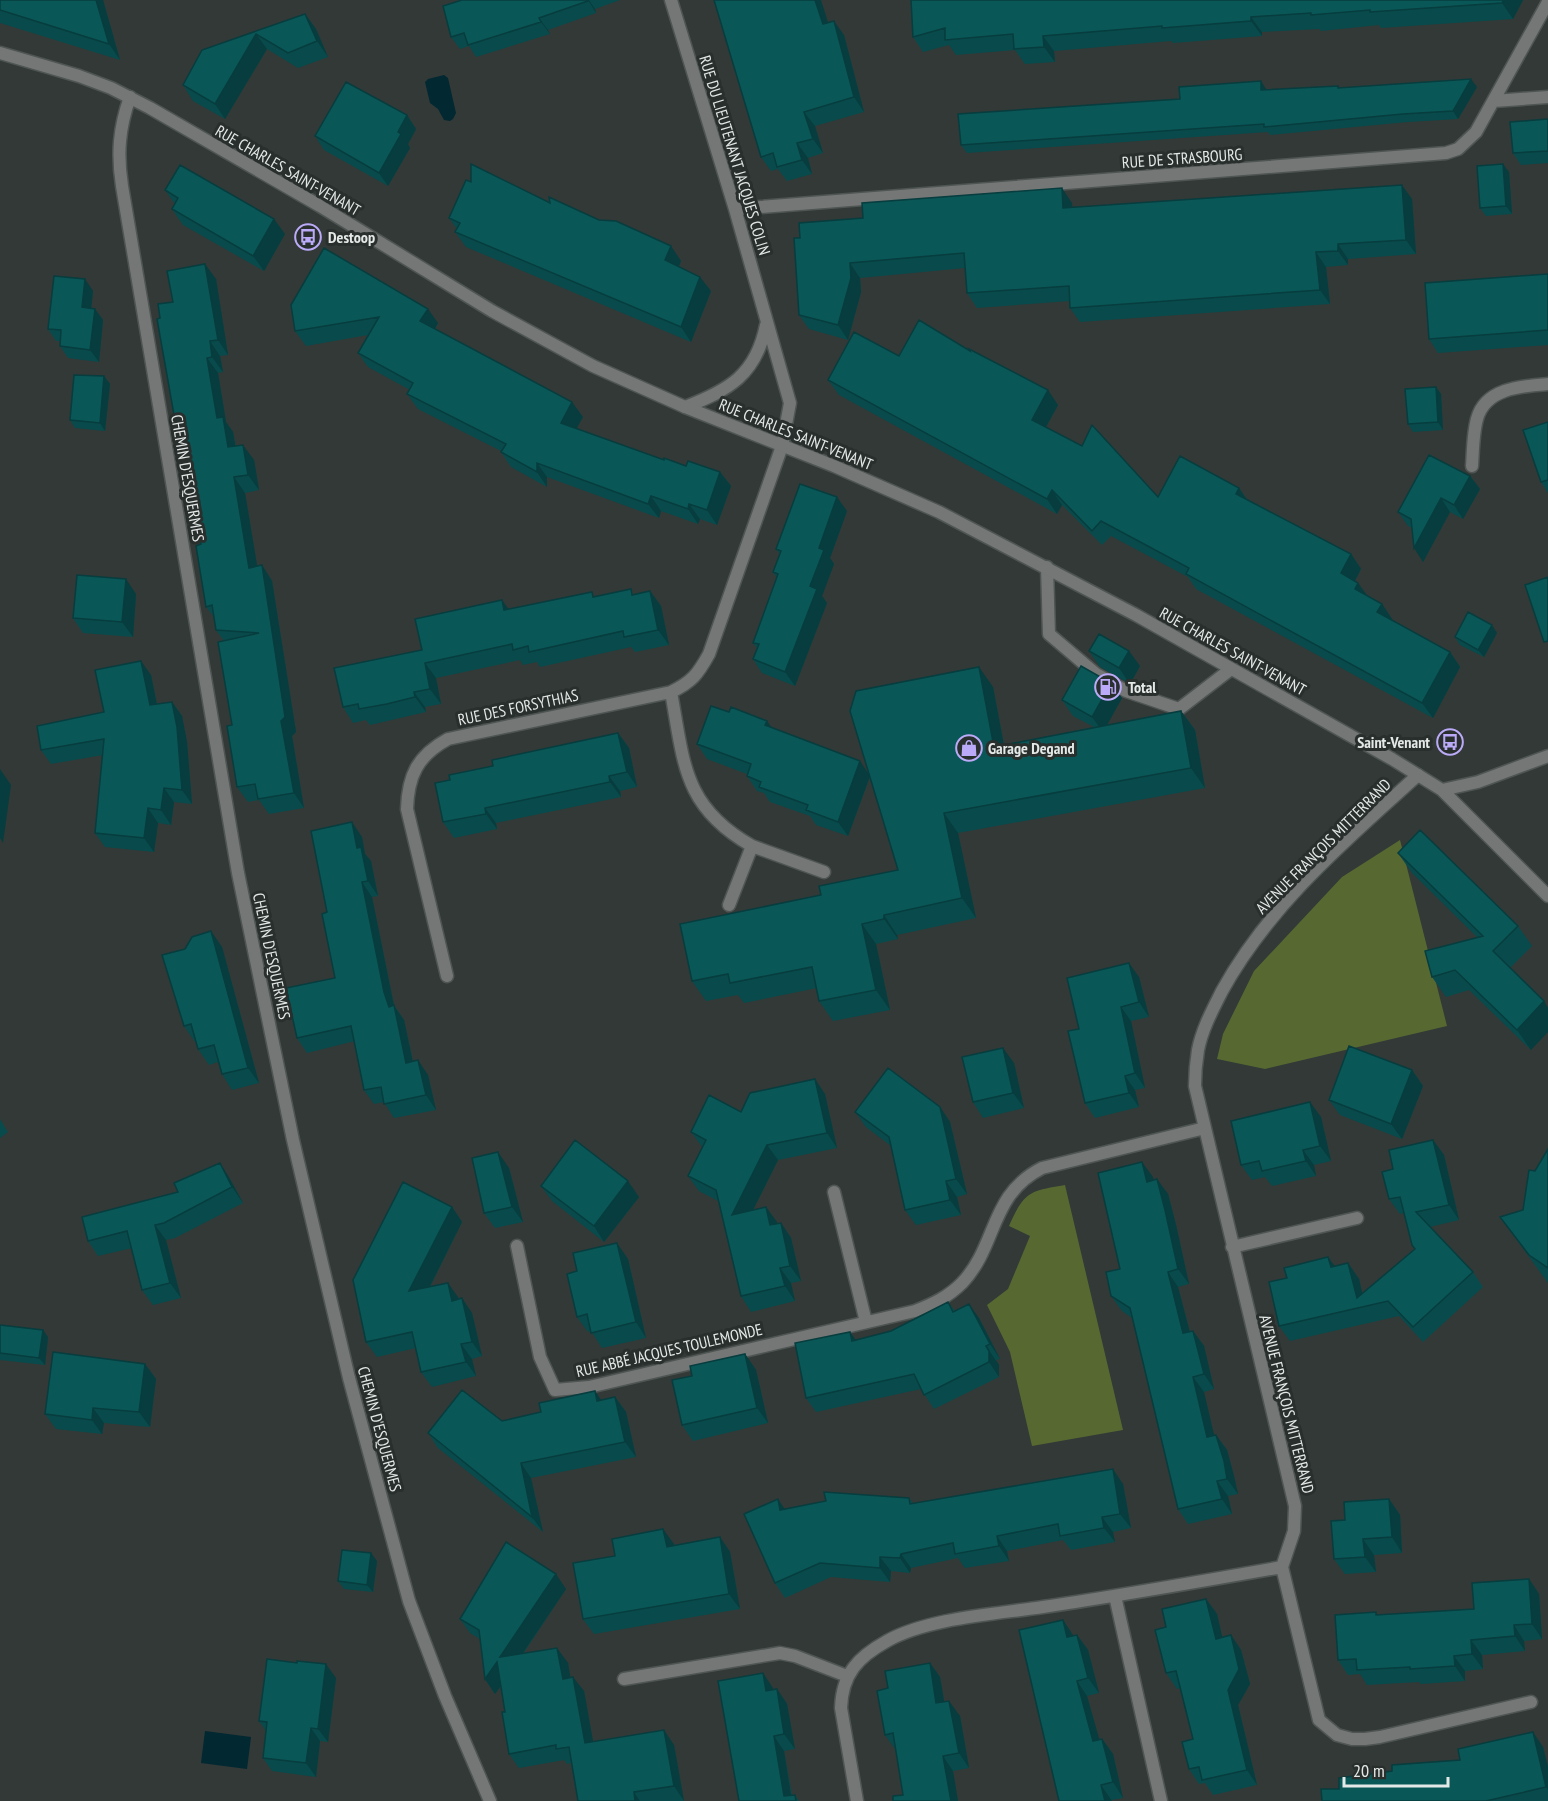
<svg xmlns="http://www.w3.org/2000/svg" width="1548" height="1801" font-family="'PT Sans Narrow',sans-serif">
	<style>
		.green { fill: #576931 }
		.water { fill: #022832 }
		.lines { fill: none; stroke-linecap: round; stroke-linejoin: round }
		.service-casing { stroke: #4e5553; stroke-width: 15 }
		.minor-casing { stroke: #4e5553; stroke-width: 15 }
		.tertiary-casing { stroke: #4e5553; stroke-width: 15 }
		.service { stroke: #747775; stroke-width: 12 }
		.minor { stroke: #747775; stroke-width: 12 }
		.tertiary { stroke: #747775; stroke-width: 12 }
		.wall { fill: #094b4c }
		.shaded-wall { fill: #073d3e }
		.building { fill: #0a5758; stroke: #073d3e; stroke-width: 1.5 }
		.labels { text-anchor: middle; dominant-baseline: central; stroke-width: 6; stroke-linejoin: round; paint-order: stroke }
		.street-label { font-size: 16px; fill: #e4e9e7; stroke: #282f2d }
		.poi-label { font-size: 16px; font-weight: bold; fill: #e4e9e7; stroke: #282f2d; text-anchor: start }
	</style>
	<rect width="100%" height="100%" fill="#323937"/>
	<!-- green -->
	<path class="green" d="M1400,840L1447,1026L1265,1069L1217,1059L1223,1034L1254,971L1342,877Z
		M1065,1185L1123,1430L1032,1446L1010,1352L987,1305L1008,1289L1030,1236L1009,1226C1024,1192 1029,1191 1065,1185Z"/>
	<!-- water -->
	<path class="water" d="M444,75L448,78L456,113L453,119L450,121L444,120L438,109L430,103L425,82L428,79Z
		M205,1731L251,1737L247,1769L201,1763Z"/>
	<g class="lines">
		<!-- service casing -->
		<g class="service-casing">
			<path id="service" d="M1047,567L1049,634L1096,674L1126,691L1179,709L1231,669"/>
		</g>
		<!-- minor casing -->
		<g class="minor-casing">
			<path id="minor" d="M130,97C119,128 117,154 122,186L238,873L293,1140L349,1378L409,1601L445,1696L490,1801
				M1494,101L1548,97
				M735,209L1446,153L1458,149L1476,132L1548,2
				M685,407C729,390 756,375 766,325
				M1472,466C1473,451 1473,433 1477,419C1485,388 1522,386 1548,384
				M671,692C684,763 683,807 752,846L729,905
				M752,846L824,872
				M447,976L407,809C408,776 417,756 448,739L671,692C692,682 698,674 709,654L782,446L790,403L735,209L671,0
				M834,1192L866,1322
				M517,1246L540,1357L555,1390L589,1387L915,1311C933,1304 948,1297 962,1283C998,1245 989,1195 1042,1168L1205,1128
				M1232,1247L1357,1218
				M1282,1567L1319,1720L1337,1735L1352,1739H1365L1380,1737L1531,1702
				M1115,1596L1161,1801
				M624,1679L780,1653L795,1656L847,1676
				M857,1801L841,1708C842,1674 858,1657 887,1641C928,1618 997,1614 1043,1607C1123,1595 1203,1581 1282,1567L1294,1531L1295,1506L1195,1086C1195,1074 1196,1062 1198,1050C1202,1029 1213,1009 1222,991C1269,905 1346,840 1418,775"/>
		</g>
		<!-- tertiary casing -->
		<g class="tertiary-casing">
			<path id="tertiary" d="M0,53L79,76L111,88L150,108L320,206L492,311L593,366L685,407L834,466L939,512L1136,615L1392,759L1442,790L1548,896
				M1442,790L1478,782L1548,756"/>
		</g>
		<!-- service -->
		<use href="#service" class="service"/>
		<!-- minor -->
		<use href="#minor" class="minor"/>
		<!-- tertiary -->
		<use href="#tertiary" class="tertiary"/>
	</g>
	<!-- wall -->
	<path class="wall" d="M0,0H103L120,60L0,23Z
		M462,0H620L595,9L596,13L548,30L550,34L476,57L469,46L460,49L451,37Z
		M911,0H1523L1513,19L1381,28L1379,25L1321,31L1320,29L1262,32V36L1173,43L1171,41L1054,51L1055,62L1025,64L1015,50L956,55L949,45L923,52L913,37Z
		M305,14L316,29L328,57L298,68L267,49L225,119L193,101L183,85L202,50Z
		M828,22L844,35L864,112L815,126L823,153L808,158L812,174L787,181L778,169L771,171L761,157Z
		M1338,86L1339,88L1477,87L1458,119L1408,122L1270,135L1268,132L967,153L961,145L1180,99L1266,89V90Z
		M407,115L416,129L408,144L410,148L388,186L324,150L315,136Z
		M1548,119V163L1521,165L1513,153Z
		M1509,172L1512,214L1486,216L1480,208Z
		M471,182L550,203L681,261L679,266L711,291L691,342L466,247L455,232L457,229L449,218Z
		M165,190L285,234L264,271L183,225L172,209L175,204Z
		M1412,199L1416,254L1348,259V265L1326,267L1330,304L1080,322L1070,308V301L977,308L967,293L965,268L860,278L861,292L848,340L809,329L799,315L800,238L1072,203V207Z
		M324,248L438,323L435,329L583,417L576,429L664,460L686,466L720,472L731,486L717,525L700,519L698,524L661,511L659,518L547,477V487L511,467L501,452V451L418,409L407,394L410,390L368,367L358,353L368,335L306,346L295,331Z
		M1548,274V345L1438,353L1429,339Z
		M216,279L228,355L220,356L223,372L218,373L226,422L233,432L236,446L254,460L259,490L245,493L257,566L262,565L272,581L296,732L292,736L304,808L269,814L259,800L248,802L237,787L232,725L224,641L216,630L214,617L206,607L201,544L183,436L176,426L160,318L173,302Z
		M93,291L91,308L95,309L103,320L99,362L68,358L60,346V341H56L48,329Z
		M970,351L1058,405L1046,427L1158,497L1239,488L1247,499L1351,554L1361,569L1355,581L1367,595L1382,604L1392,619V620L1450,652L1460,667L1433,718L1196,589L1188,577L1111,536L1102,545L1062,505L1057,514L839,395L828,380L899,356Z
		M104,376L110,384L105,431L75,428L70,420Z
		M1436,387L1441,394L1443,430L1413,432L1408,424Z
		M1548,422V493L1541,482Z
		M1470,476L1480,489L1463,519L1450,512L1423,562L1412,528L1408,526L1398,512Z
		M847,511L830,558L834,564L822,596L827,603L795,686L762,673L753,659L757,648L753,643L777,578L773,572L780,554L776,549Z
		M650,591L661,606L669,645L635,652L631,647L540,667L537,662L523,665L520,660L436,678L441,704L425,707L426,712L370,725L366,720L353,723L343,707L422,650L509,609L595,597L634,594Z
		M136,594L133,637L83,633L73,618Z
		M1497,633L1484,657L1460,645L1455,637Z
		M1089,651L1140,666L1130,684L1100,667Z
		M151,675L157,704L172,702L182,716L187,742L192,804L174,802L171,825L158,823L154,852L105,847L95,833L103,755L51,764L41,750L104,712Z
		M993,687L1004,745L1094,727L1073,716L1062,700L1122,698L1107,725L1181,711L1195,730L1205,788L958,833L976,918L897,935L898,939L876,944L890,1010L833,1021L819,1001L817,988L744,1003L738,995L706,1001L692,981L821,895L898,870L870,777L848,836L816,825L810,816L770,802L764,793L757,791L747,776V774L707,759L697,744L772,728L869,774Z
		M618,733L629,748L637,787L620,791L621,797L496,823L497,829L454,838L443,822L450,780L493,766Z
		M362,837L365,854L371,861L378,896L372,897L394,1005L404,1020L413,1061L428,1075L436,1110L394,1118L384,1102L374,1104L364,1090L355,1041L307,1053L297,1038L335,978L327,912Z
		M1398,853L1518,926L1532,946L1510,968L1531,1050L1469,990L1446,997L1432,977L1477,937L1412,873Z
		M222,947L259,1083L232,1090L222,1074L218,1062L209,1065L198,1049L196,1041L195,1042L184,1026Z
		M1139,977L1149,1017L1131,1021L1145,1088L1135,1090L1139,1107L1095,1118L1085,1103L1079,1029Z
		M1014,1063L1024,1108L983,1118L973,1102Z
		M1412,1070L1423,1086L1402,1139L1340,1115L1329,1100Z
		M825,1094L837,1148L778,1160L753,1210L766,1207L777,1224L781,1223L791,1238L801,1281L791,1283L795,1301L751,1312L741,1296L718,1201L699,1191L688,1176L703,1148L691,1132L741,1112Z
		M940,1107L950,1122L967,1194L957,1197L961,1215L916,1225L905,1210L891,1146L866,1127L855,1112Z
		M1321,1117L1331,1161L1314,1165L1316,1176L1272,1186L1265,1177L1252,1180L1241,1165Z
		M0,1119L8,1132L0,1138Z
		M1433,1140L1444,1155L1459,1220L1430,1227L1473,1272L1483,1287L1423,1342L1399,1316L1290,1341L1279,1326L1335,1266L1348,1263L1359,1279L1362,1293L1415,1249L1412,1245L1404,1213L1400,1214L1389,1199L1393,1169Z
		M1548,1149V1283L1500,1217L1523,1210L1535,1171Z
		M509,1168L523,1222L495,1228L484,1213Z
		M1153,1177V1180L1168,1194L1176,1225L1189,1284L1178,1287L1190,1332L1193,1331L1204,1346L1214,1389L1204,1392L1214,1436L1216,1435L1227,1450L1234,1476L1238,1494L1228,1496L1232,1514L1188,1524L1178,1509L1132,1318L1122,1311L1111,1296Z
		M230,1179L243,1203L175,1238L166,1240L181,1298L153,1305L142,1290L132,1248L98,1256L88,1241Z
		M541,1186L639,1197L604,1242L552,1201Z
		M452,1207L462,1222L430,1287L458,1297L459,1299L472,1313L482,1356L472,1359L476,1376L432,1387L421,1372L416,1348L377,1357L366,1342Z
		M628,1259L646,1338L602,1348L591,1331L588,1332L577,1317Z
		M948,1302L955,1311L979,1318L1000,1359L996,1360L999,1365V1377L934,1409L921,1389L816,1412L806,1398L850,1332L855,1340L891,1331Z
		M0,1325L48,1337L45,1365L0,1360Z
		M745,1354L756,1370L768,1423L693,1441L682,1425L692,1376Z
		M145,1364L156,1379L150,1427L104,1423L102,1434L56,1429L45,1414Z
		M595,1391L601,1400L615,1397L626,1412L636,1457L531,1478L543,1532L438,1448L428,1433L502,1421L541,1412Z
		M1123,1484L1131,1528L1113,1532L1115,1542L1071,1550L1063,1540L1007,1551L1009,1561L965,1568L958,1558L911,1568L910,1573L891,1571L890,1582L831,1577L785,1598L775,1583L785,1509L909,1498L913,1503Z
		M1389,1499L1400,1515L1402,1553L1374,1555L1376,1572L1345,1574L1334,1559L1345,1520Z
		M720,1537L730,1552L740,1609L594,1634L583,1619L615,1556L674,1544V1545Z
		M377,1561L373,1592L344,1589L338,1581Z
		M1529,1579L1539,1594L1542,1639L1524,1641L1525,1651L1482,1655L1483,1669L1465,1671V1681L1421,1684L1419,1682L1367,1685L1360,1674L1348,1675L1338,1660L1378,1615L1474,1609Z
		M566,1589L523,1654L568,1663L570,1677L584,1691L593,1742L674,1745L684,1801H578L571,1763L567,1764L564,1760L519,1768L509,1754L505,1712L501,1686L495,1694L485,1679L480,1639L470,1633L460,1619Z
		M1206,1599L1217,1614L1222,1637L1231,1635L1241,1650L1250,1684L1238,1705L1257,1785L1213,1795L1205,1783L1199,1784L1189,1769L1193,1739L1180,1688L1177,1689L1166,1673V1627Z
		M1063,1620L1073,1636L1077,1635L1088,1650L1099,1693L1087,1696L1099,1739H1102L1113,1754L1123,1798L1112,1800V1801H1059Z
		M930,1663L940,1677L944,1702L960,1716L969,1768L953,1771L958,1801H893L903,1795L896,1749H895L885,1735L888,1688Z
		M763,1673L773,1690L777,1689L787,1704L795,1749L784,1751L792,1795H795L799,1801H739Z
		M336,1678L328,1742L320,1741L316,1777L272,1771L263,1758L266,1731L259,1721Z
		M1543,1747L1548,1767V1801H1322L1339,1789L1392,1771Z"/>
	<!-- shaded-wall -->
	<path class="shaded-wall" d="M96,0H103L120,60L109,44Z
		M588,0H589L595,9L596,13Z
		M815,0H821L833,38L823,24Z
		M1504,0H1523L1513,19L1502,3Z
		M305,14L316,29L328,57L317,41Z
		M1251,17L1262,32V36L1251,21Z
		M539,18L548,30L550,34L541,22Z
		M834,21L844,35L864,112L854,97Z
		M256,34L267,49L225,119L215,104Z
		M1043,36L1054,51L1055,62L1044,47Z
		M1471,79L1477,87L1458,119L1453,111Z
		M1261,81L1266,89L1267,98L1261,90Z
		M804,112L815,126L823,153L813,139Z
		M407,115L416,129L408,144L410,148L388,186L379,173L398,132Z
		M797,143L808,158L812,174L802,160Z
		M1503,164L1509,172L1512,214L1506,206Z
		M1402,185L1412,199L1416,254L1406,240Z
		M1062,188L1072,203L1073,222L1063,208Z
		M274,219L285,234L264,271L253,256Z
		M1338,244L1348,259V265L1338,251Z
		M671,246L681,261L675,275L665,260Z
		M1316,252L1326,267L1330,304L1320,290Z
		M850,263L860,278L861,292L848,340L838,325Z
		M205,264L216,279L228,355L218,340Z
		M700,277L711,291L691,342L681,327Z
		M85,279L93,291L90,319L82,307Z
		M95,309L103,320L99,362L90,350Z
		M428,309L438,323L431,336L420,321Z
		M210,341L220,356L223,372L212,357Z
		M207,358L218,373L226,422L233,432L238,463L228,447L217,418Z
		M104,376L110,384L105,431L100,423Z
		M1436,387L1441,394L1443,430L1438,422Z
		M1048,390L1058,405L1042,434L1032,420Z
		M572,402L583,417L571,438L561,423Z
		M243,445L254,460L259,490L248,475Z
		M537,463L547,477V487L537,472Z
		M720,472L731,486L717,525L707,510Z
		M1470,476L1480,489L1463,519L1454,505Z
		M234,477L245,493L260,583L249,568Z
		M1239,488L1249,503L1236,494Z
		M1052,490L1062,505L1057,514L1047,499Z
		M651,496L661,511L659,518L648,504Z
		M837,497L847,511L830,558L834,564L822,596L827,603L795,686L785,672L810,586L819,548Z
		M1441,498L1450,512L1423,562L1414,548Z
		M689,504L700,519L698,524L688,509Z
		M1351,554L1361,569L1351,588L1341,573Z
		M262,565L272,581L296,732L292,736L304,808L294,793L281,721Z
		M126,579L136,594L133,637L122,622Z
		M1358,583L1369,598L1355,589Z
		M650,591L661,606L669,645L658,630Z
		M502,600L513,615L504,610Z
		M1382,604L1392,619L1388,627L1377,612Z
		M1492,625L1497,633L1484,657L1478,650Z
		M1129,651L1140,666L1130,684L1119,668Z
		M1450,652L1460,667L1433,718L1422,703Z
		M141,661L151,675L160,720L150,705Z
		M425,663L436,678L441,704L430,689Z
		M979,667L993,687L1008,767L994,747Z
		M1111,683L1122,698L1103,732L1092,717Z
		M414,692L425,707L426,712L415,697Z
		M172,702L182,716L187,742L192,804L182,790Z
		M1181,711L1195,730L1205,788L1191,768Z
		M767,721L777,735L765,725Z
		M618,733L629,748L637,787L627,772Z
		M860,761L870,776L848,836L838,822Z
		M0,769L11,785L3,843L0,838Z
		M609,776L620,791L621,797L610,782Z
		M164,788L174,802L171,825L161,810Z
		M148,808L158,823L154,852L144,838Z
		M485,808L496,823L497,829L486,814Z
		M944,813L958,833L976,918L962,898Z
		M352,822L362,837L365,854L371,861L378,896L368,881L357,848Z
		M362,882L372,897L394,1006L404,1020L416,1077L406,1063L384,992Z
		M884,915L897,935L898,939L884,919Z
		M862,924L876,944L890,1010L876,990Z
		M211,931L222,947L259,1083L248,1068Z
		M1129,963L1139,977L1149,1017L1139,1002Z
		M1544,1001L1548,1008V1032L1531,1050L1517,1030Z
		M1121,1007L1131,1021L1145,1088L1135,1073Z
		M1003,1048L1014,1063L1024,1108L1013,1093Z
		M418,1060L428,1075L436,1110L426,1095Z
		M1412,1070L1423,1086L1402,1139L1391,1124Z
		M1125,1076L1135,1090L1139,1107L1129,1093Z
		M815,1079L825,1094L837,1148L827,1133Z
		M1310,1102L1321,1117L1331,1161L1320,1146Z
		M940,1107L950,1122L967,1194L956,1179Z
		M1433,1140L1444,1155L1459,1220L1449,1205Z
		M767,1145L778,1160L743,1230L732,1215Z
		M1303,1150L1314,1165L1316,1176L1306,1161Z
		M498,1152L509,1168L523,1222L512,1207Z
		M1142,1162L1153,1177L1157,1197L1147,1182Z
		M220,1163L230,1179L243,1203L232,1187Z
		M1157,1179L1168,1194L1176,1225L1189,1284L1178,1269Z
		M628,1181L639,1197L604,1242L594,1226Z
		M946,1181L957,1197L961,1215L950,1200Z
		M452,1207L462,1222L420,1306L409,1291Z
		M766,1207L777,1222L781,1240L770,1225Z
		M781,1223L791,1238L801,1281L790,1266Z
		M155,1225L166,1240L181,1298L170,1283Z
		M617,1243L628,1259L646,1338L636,1322Z
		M1328,1257L1339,1272L1331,1267Z
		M1348,1263L1359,1279L1365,1306L1357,1298Z
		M780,1268L791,1283L795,1301L785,1286Z
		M1168,1272L1178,1287L1194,1348L1183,1333Z
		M448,1283L458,1297L462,1316L452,1301Z
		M462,1298L472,1313L482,1356L472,1342Z
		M969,1304L979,1318L1000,1359L990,1344Z
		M43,1330L48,1337L45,1365L39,1358Z
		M1193,1331L1204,1346L1214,1389L1204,1374Z
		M850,1332L860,1346L852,1341Z
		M461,1344L472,1359L476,1376L466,1362Z
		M986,1346L999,1365V1377L989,1362Z
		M745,1354L756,1370L768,1423L757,1408Z
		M145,1364L156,1379L150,1427L139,1412Z
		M1193,1377L1204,1392L1218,1452L1207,1437Z
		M595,1391L605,1406L597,1401Z
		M615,1397L626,1412L636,1457L625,1442Z
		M93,1408L104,1423L102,1434L92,1420Z
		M1216,1435L1227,1450L1234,1476L1238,1494L1227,1479Z
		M521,1463L531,1478L543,1532L532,1517Z
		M1113,1469L1123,1484L1131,1528L1120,1514Z
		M1217,1481L1228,1496L1232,1514L1222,1499Z
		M778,1499L788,1514L780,1510Z
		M1389,1499L1400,1515L1402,1553L1392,1537Z
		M1102,1517L1113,1532L1115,1542L1104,1528Z
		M663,1529L674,1544L677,1562L667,1547Z
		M997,1536L1007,1551L1009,1561L999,1546Z
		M720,1537L730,1552L740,1609L729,1594Z
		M1363,1539L1374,1555L1376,1572L1365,1557Z
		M371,1553L377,1561L373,1592L367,1585Z
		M901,1554L911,1568L910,1573L900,1558Z
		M880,1557L891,1571L890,1582L880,1568Z
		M556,1574L566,1589L510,1672L500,1657Z
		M1529,1579L1539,1594L1542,1639L1532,1624Z
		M1206,1599L1217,1614L1226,1654L1216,1639Z
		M1063,1620L1073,1635L1077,1652L1067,1637Z
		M1514,1625L1524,1641L1525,1651L1515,1636Z
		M1077,1635L1088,1650L1099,1693L1088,1678Z
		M1231,1635L1241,1650L1250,1684L1238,1705L1257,1785L1247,1770L1228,1690Z
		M1471,1640L1482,1655L1483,1669L1472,1654Z
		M557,1648L568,1663L573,1693L563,1679Z
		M1454,1656L1465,1671V1681L1455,1666Z
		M497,1662L507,1677L495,1694L485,1679Z
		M930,1663L940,1677L947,1718L936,1703Z
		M326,1664L336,1678L328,1742L318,1729Z
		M763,1673L773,1688L776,1706L766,1691Z
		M573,1677L584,1691L596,1758L585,1743Z
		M1077,1681L1087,1696L1104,1756L1093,1741Z
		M777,1689L787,1704L795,1749L784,1734Z
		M949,1701L960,1716L969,1768L959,1753Z
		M311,1728L320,1741L316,1777L306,1763Z
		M664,1730L674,1745L684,1801L674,1786Z
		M1533,1732L1543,1747L1548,1767V1790L1546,1787Z
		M774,1736L784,1751L792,1801L784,1796Z
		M1102,1739L1113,1754L1123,1798L1113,1782Z
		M943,1756L953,1771L958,1801H951Z
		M1101,1785L1112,1801H1105Z
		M634,1792L640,1801H635Z"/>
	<!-- building -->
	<path class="building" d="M0,0H96L109,44L0,10Z
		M462,0H588V1L539,18L541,22L468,45L464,33L451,37L443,6Z
		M714,0H815L823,24L834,21L854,97L804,112L813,139L797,143L802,160L777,167L773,153L761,157Z
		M911,0H1504L1502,3L1370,12V10L1311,15V13L1251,17V21L1162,28V26L1043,36L1044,47L1014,49L1013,34L945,40V28L913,37Z
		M305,14L317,41L288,53L256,34L215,104L183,85L202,50Z
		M1471,79L1453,111L1403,114L1264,127V124L961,145L958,114L1180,99L1179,87L1261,81V90L1338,86V88Z
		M346,82L407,115L398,132L401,134L379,173L315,136Z
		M1548,119V151L1513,153L1510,122Z
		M471,164L550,203L549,197L599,220L616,221L671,246L665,260L700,277L681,327L455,232L460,223L449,218L466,180L471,182Z
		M1503,164L1506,206L1480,208L1477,166Z
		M180,165L274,219L253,256L172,209L178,198L165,190Z
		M1402,185L1406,240L1338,244V251L1316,252L1320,290L1070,308L1069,286L967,293L964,253L850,263L851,278L838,325L799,315L794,238H800L799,223L863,218L862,203L1062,188L1063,208Z
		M324,248L428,309L420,321L572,402L561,423L664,460V458L686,466L688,461L720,472L707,510L689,504L688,509L651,496L648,504L537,463V472L501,452L506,444L407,394L413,383L358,353L379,317L295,331L291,305Z
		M205,264L218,340L210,341L212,357L207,358L217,418L223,417L228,447L243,445L248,475L234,477L249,568L262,565L285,717L281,721L294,793L258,799L255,784L237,787L227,726L232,725L218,642L259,633L216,630L212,605L206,607L196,546L201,544L181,425L176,426L157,319L160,318L158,304L173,302L167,271Z
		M1548,274V330L1429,339L1425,283Z
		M54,276L85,279L82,307L95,309L90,350L60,346L61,330L48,329Z
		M919,320L970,351L969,349L1048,390L1032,420L1082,446L1092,425L1158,497L1180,456L1239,488L1236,494L1351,554L1341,573L1358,583L1355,589L1382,604L1377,612L1450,652L1422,703L1186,574L1189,568L1101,521L1092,531L1052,490L1047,499L828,380L854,332L899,356Z
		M74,375L104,376L100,423L70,420Z
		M1436,387L1438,422L1408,424L1405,389Z
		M1548,422V480L1541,482L1523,430Z
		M1429,455L1470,476L1454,505L1441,498L1414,548L1411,519L1398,512Z
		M800,484L837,497L819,548L824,550L810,586L817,589L785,672L753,659L759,644L753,643L778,574L773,572L781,551L776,549Z
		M77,575L126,579L122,622L73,618Z
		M1548,577V641L1544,642L1525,585Z
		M631,589L632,595L650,591L658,630L624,637L623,631L529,652L528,646L513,650L512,644L425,663L430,689L414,692L415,697L387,704L359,709L358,704L343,707L334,668L422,650L415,619L502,600L504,610L592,592L593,597Z
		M1468,612L1492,625L1478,650L1455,637Z
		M1099,634L1129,651L1119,668L1089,651Z
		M141,661L150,705L172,702L177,727L182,790L164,788L161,810L148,808L144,838L95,833L104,739L41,750L37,726L104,712L95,670Z
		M1081,666L1111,683L1092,717L1062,700Z
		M979,667L994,747L1181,711L1191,768L944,813L962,898L884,915V919L862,924L876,990L819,1001L812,967L730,983L728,974L692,981L680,924L821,895L819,886L898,870L850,711L856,691Z
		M711,706L729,712L731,707L767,721L765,725L860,761L838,822L806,810L808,805L759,787L761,782L747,776L751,764L697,744Z
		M618,733L627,772L609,776L610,782L485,808L486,814L443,822L435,783L450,780L449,775L493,766L492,760Z
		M352,822L357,848L361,847L368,881L362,882L384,992L389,1007L394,1005L406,1063L418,1060L426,1095L384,1104L381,1087L364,1090L351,1026L297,1038L286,988L335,978L322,914L327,912L311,831Z
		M1420,830L1518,926L1493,951L1544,1001L1517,1030L1455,970L1432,977L1425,951L1483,936L1398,853Z
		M211,931L248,1068L222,1074L214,1045L198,1049L191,1024L184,1026L162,955L185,949L192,937Z
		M1129,963L1139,1002L1121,1007L1135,1073L1125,1076L1129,1093L1085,1103L1068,1031L1079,1029L1067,978Z
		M1349,1046L1412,1070L1391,1124L1329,1100Z
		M1003,1048L1013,1093L973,1102L962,1057Z
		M888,1068L940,1107L956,1179L946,1181L950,1200L905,1210L889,1137L855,1112Z
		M815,1079L827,1133L767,1145L732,1215L766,1207L770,1225L781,1223L790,1266L780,1268L785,1286L741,1296L716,1190L688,1176L706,1140L691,1132L709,1095L741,1112L750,1093Z
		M1310,1102L1320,1146L1303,1150L1306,1161L1262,1171L1259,1161L1241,1165L1231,1121Z
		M575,1140L628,1181L594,1226L541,1186Z
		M1433,1140L1449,1205L1416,1212L1473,1272L1413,1327L1388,1301L1279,1326L1269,1282L1287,1278L1284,1268L1328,1257L1331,1267L1348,1263L1357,1298L1415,1249L1412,1245L1400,1197L1389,1199L1382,1172L1393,1169L1389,1150Z
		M1548,1149V1268L1529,1255L1500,1217L1523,1210L1529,1170L1535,1171Z
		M498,1152L512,1207L484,1213L472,1158Z
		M1142,1162L1147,1182L1157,1179L1165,1210L1178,1269L1168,1272L1183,1333L1193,1331L1204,1374L1193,1377L1207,1437L1216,1435L1224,1461L1227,1479L1217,1481L1222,1499L1178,1509L1130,1308L1111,1296L1106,1272L1120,1269L1098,1173Z
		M220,1163L232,1187L164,1223L155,1225L170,1283L142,1290L127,1231L88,1241L82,1217L178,1192L174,1183Z
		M403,1182L452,1207L409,1291L448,1283L452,1301L462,1298L472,1342L461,1344L466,1362L421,1372L412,1332L366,1342L353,1280Z
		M617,1243L636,1322L591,1333L587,1314L577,1317L567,1274L577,1271L573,1253Z
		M948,1302L953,1312L969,1304L990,1344L986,1346L989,1351V1362L924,1395L914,1374L806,1398L795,1343L850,1332L852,1341L891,1331Z
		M0,1325L43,1330L39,1358L0,1353Z
		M53,1352L145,1364L139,1412L93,1408L92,1420L45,1414Z
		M745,1354L757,1408L682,1425L672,1380L692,1376L690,1366Z
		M462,1390L502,1421L541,1412L539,1403L595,1391L597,1401L615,1397L625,1442L521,1463L532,1517L428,1433Z
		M1113,1469L1120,1514L1102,1517L1104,1528L1060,1536L1058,1524L997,1536L999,1546L955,1554L953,1543L901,1554L900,1558L880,1557V1568L820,1563L775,1583L744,1514L778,1499L780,1510L826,1501L824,1492L909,1498L910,1504Z
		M1389,1499L1392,1537L1363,1539L1365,1557L1334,1559L1331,1521L1345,1520L1344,1502Z
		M663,1529L667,1547L720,1537L729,1594L583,1619L573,1563L615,1556L612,1539Z
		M506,1542L556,1574L500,1657L557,1648L563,1679L573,1677L585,1743L664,1730L674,1786L634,1792L635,1801H578L569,1747L556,1749V1745L509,1754L502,1712H505L497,1662L485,1679L479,1630L460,1619Z
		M342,1550L371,1553L367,1585L338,1581Z
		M1529,1579L1532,1624L1514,1625L1515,1636L1471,1640L1472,1654L1454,1656L1455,1666L1410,1669V1667L1357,1670L1356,1659L1338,1660L1335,1615L1376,1612V1615L1474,1609L1472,1583Z
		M1206,1599L1216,1639L1231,1635L1239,1669L1228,1690L1247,1770L1202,1780L1199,1767L1189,1769L1182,1742L1193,1739L1176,1671L1166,1673L1155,1630L1166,1627L1162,1609Z
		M1063,1620L1067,1637L1077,1635L1088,1678L1077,1681L1093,1741L1102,1739L1113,1782L1101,1785L1105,1801H1059L1019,1630Z
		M267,1659L297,1663V1661L326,1664L318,1729L311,1728L306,1763L263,1758L267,1722L259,1721Z
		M930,1663L936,1703L949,1701L959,1753L943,1756L951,1801H893V1796L903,1795L893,1733L885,1735L877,1691L888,1688L885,1671Z
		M763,1673L766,1691L777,1689L784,1734L774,1736L784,1796L795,1795L796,1801H739L718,1681Z
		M1533,1732L1546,1787L1486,1801H1322L1321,1789H1339V1778L1392,1771V1765L1460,1760L1458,1749Z"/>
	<!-- icons -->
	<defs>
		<g id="bus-ring" transform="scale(1.35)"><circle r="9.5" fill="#282f2d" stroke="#baaaf7" stroke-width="1.5"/><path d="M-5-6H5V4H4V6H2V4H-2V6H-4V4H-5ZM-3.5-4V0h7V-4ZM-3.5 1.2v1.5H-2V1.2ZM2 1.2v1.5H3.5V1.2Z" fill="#baaaf7"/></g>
		<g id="fuel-ring" transform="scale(1.35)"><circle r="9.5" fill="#282f2d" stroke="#baaaf7" stroke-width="1.5"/><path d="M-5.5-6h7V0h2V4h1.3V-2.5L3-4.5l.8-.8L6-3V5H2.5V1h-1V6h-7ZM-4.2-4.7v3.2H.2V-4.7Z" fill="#baaaf7"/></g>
		<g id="shop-ring" transform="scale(1.35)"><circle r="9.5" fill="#282f2d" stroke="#baaaf7" stroke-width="1.5"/><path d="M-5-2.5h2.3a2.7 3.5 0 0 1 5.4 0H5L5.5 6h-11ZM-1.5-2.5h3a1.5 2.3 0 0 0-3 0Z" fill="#baaaf7"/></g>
	</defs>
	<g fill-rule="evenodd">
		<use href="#bus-ring" x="308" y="237"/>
		<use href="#fuel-ring" x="1108" y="687"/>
		<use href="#bus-ring" x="1450" y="742"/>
		<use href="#shop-ring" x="969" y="748"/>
	</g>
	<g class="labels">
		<!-- street labels -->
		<g class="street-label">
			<text transform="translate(735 155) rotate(73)">RUE DU LIEUTENANT JACQUES COLIN</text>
			<text transform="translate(1182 158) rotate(-4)">RUE DE STRASBOURG</text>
			<text transform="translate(288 170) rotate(30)">RUE CHARLES SAINT-VENANT</text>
			<text transform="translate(796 434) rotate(22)">RUE CHARLES SAINT-VENANT</text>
			<text transform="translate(188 478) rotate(80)">CHEMIN D'ESQUERMES</text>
			<text transform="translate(1233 651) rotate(29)">RUE CHARLES SAINT-VENANT</text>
			<text transform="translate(518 707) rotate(-12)">RUE DES FORSYTHIAS</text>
			<text transform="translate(1323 846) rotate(-45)">AVENUE FRANÇOIS MITTERRAND</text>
			<text transform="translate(272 956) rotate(78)">CHEMIN D'ESQUERMES</text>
			<text transform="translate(669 1350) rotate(-13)">RUE ABBÉ JACQUES TOULEMONDE</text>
			<text transform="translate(1287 1404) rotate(76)">AVENUE FRANÇOIS MITTERRAND</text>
			<text transform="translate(380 1429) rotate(75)">CHEMIN D'ESQUERMES</text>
		</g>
		<!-- poi labels -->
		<g class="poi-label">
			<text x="328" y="237">Destoop</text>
			<text x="1128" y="687">Total</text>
			<text x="1430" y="742" text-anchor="end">Saint-Venant</text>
			<text x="988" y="748">Garage Degand</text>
		</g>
	</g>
	<!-- scale -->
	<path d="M1344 1777v9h104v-9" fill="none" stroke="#e4e9e7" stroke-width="3"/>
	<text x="1353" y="1777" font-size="18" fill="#e4e9e7" stroke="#282f2d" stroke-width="4.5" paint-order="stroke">20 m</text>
</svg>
